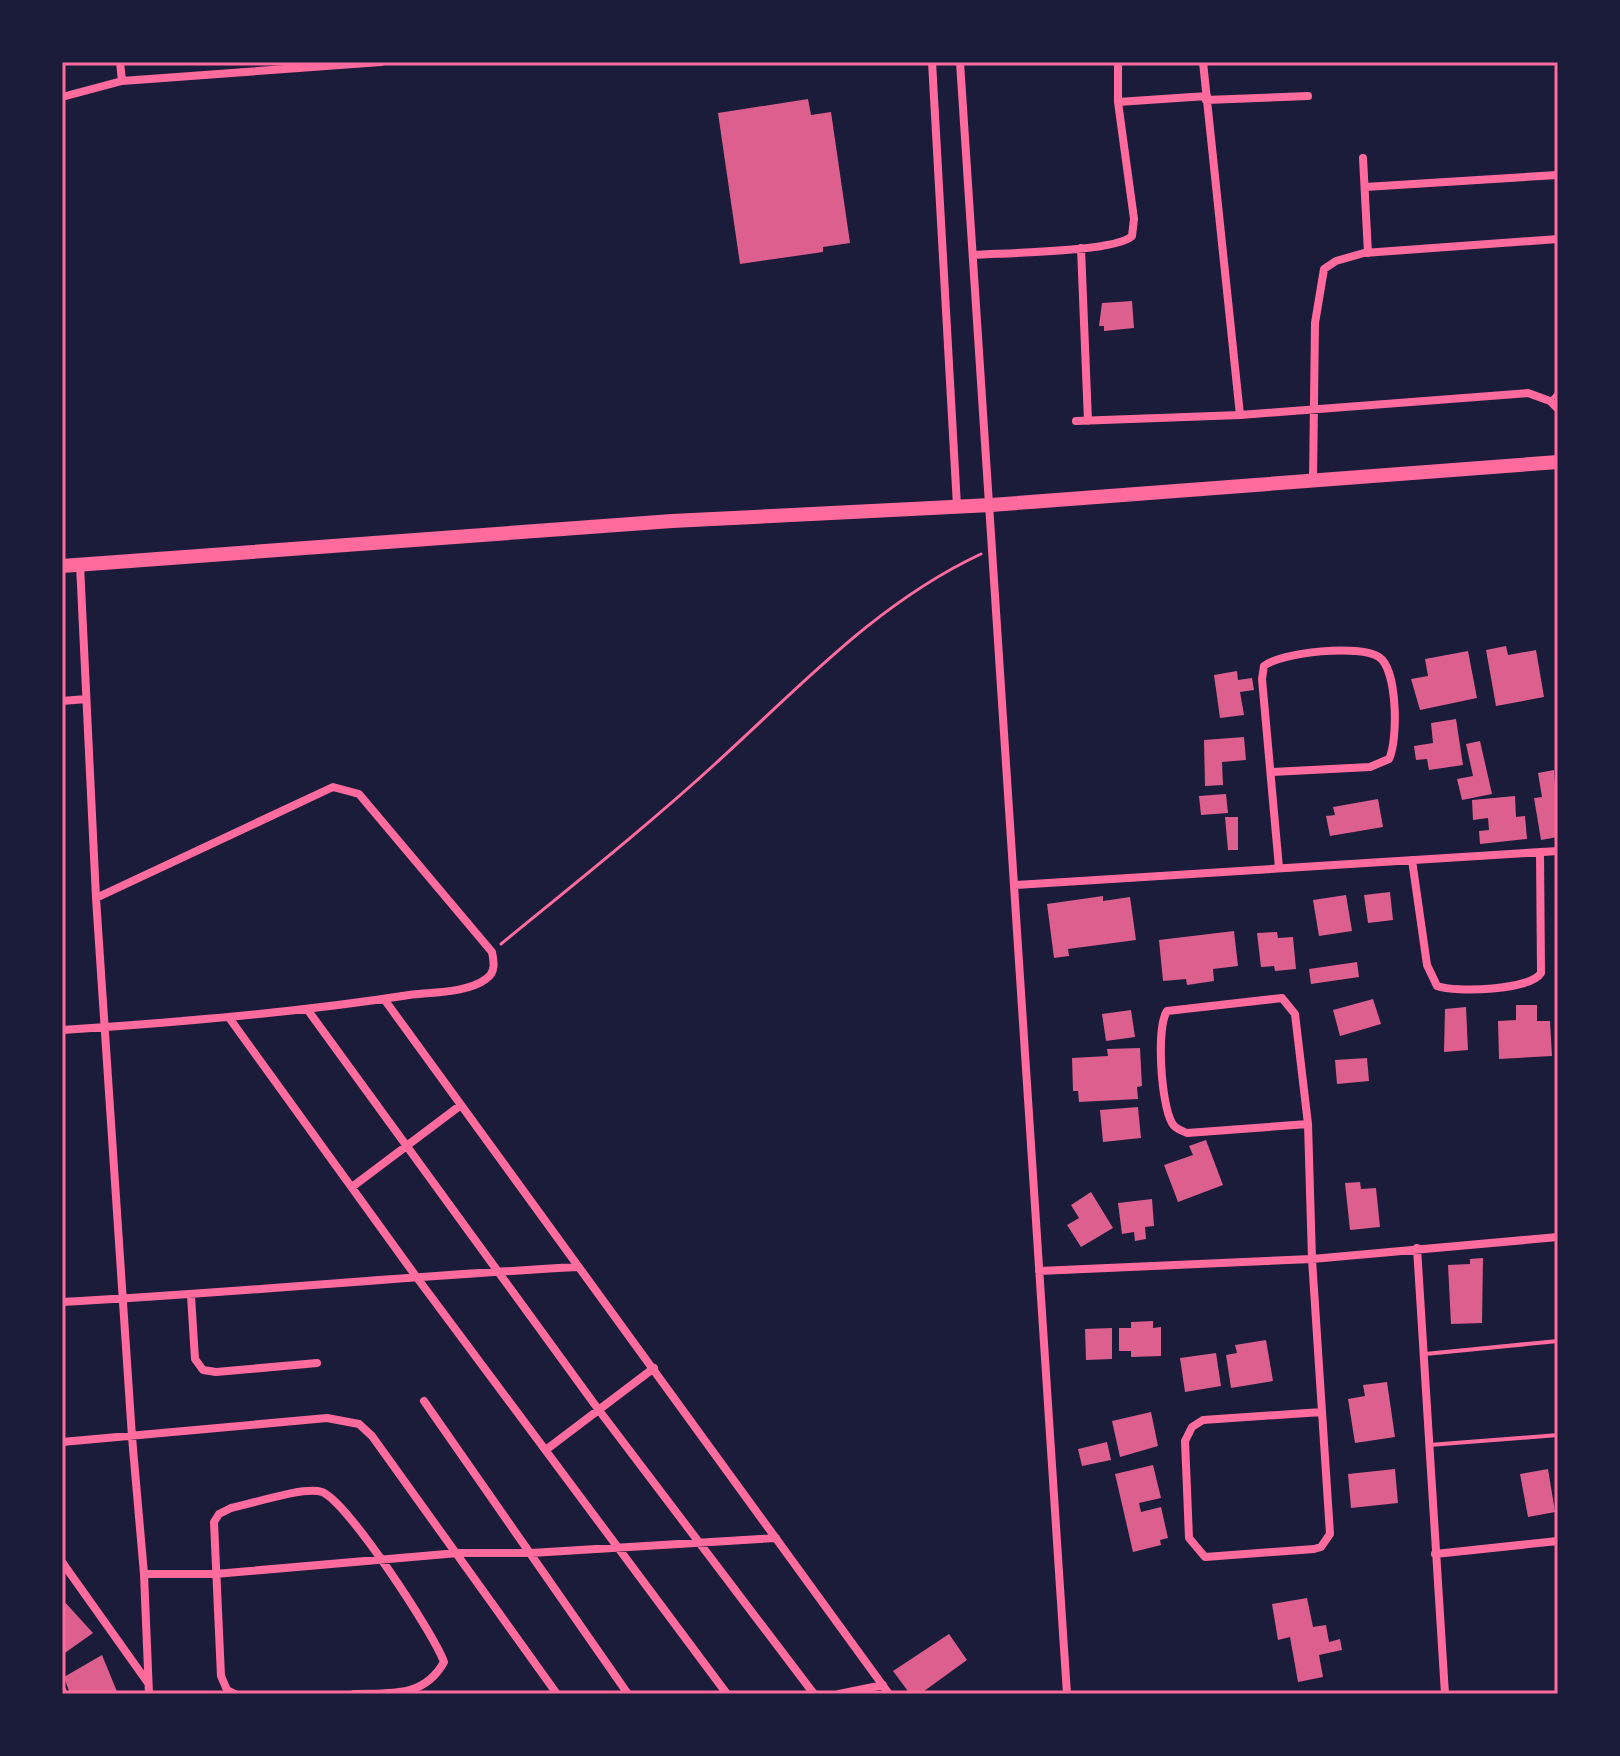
<svg xmlns="http://www.w3.org/2000/svg" width="1620" height="1756" font-family="Helvetica,sans-serif">
	<style>
		.building { fill: #dd5f8e }
		.lines { fill: none; stroke-linecap: round; stroke-linejoin: round }
		.path { stroke: #ff6b9d; stroke-width: 3 }
		.service { stroke: #ff6b9d; stroke-width: 4 }
		.minor { stroke: #ff6b9d; stroke-width: 8 }
		.trunk { stroke: #ff6b9d; stroke-width: 14 }
		.neatline { fill: none; stroke: #ff6b9d; stroke-width: 3 }
	</style>
	<rect width="100%" height="100%" fill="#1b1b3a"/>
	<!-- building -->
	<path class="building" d="M808,99L811,115L831,112L850,243L823,247V252L740,264L718,113Z
		M1132,301L1134,328L1104,331V326H1099L1102,303Z
		M1506,646L1508,655L1536,650L1544,697L1496,706L1486,650Z
		M1468,651L1477,698L1420,710L1411,679L1428,676L1425,659Z
		M1237,671L1238,680L1252,678L1254,690L1240,692L1244,715L1220,718L1214,675Z
		M1456,719L1463,765L1429,770L1427,759L1416,760L1414,746L1433,743L1431,723Z
		M1244,737L1246,760L1222,762L1223,785L1205,786L1204,740Z
		M1480,741L1492,794L1462,800L1457,779L1473,776L1466,744Z
		M1554,770L1558,837L1541,840L1534,798L1542,797L1538,773Z
		M1226,794L1228,813L1201,815L1199,796Z
		M1515,796L1516,817L1525,816L1527,839L1480,844L1479,831L1489,830L1488,818L1473,820L1472,800Z
		M1378,799L1383,827L1330,836L1326,816L1335,815L1333,807Z
		M1225,817H1238V850H1228Z
		M1390,892L1393,920L1368,923L1364,895Z
		M1346,895L1352,931L1319,936L1313,900Z
		M1103,896V901L1130,897L1136,940L1068,949L1069,956L1054,958L1047,904Z
		M1234,931L1238,966L1213,969L1214,981L1187,985L1186,979L1163,981L1159,940Z
		M1277,932L1278,938L1293,937L1296,969L1275,971L1274,966L1261,967L1257,933Z
		M1357,962L1359,977L1311,984L1309,969Z
		M1373,999L1381,1024L1340,1036L1333,1010Z
		M1516,1005H1537V1021H1550L1552,1056L1499,1059L1498,1021L1516,1020Z
		M1466,1007L1468,1050L1444,1052L1445,1009Z
		M1131,1010L1135,1037L1106,1041L1102,1014Z
		M1140,1048L1142,1086L1137,1087L1138,1099L1079,1102L1078,1091H1073L1072,1058L1108,1056L1107,1049Z
		M1367,1058L1369,1081L1337,1084L1335,1060Z
		M1138,1107L1141,1138L1103,1142L1100,1110Z
		M1206,1140L1223,1185L1178,1202L1164,1165L1193,1155L1189,1146Z
		M1360,1182L1361,1189L1376,1188L1380,1227L1350,1230L1345,1183Z
		M1091,1192L1113,1228L1081,1247L1067,1225L1079,1218L1071,1205Z
		M1152,1199L1154,1226L1145,1227L1146,1239L1135,1241L1134,1232L1122,1234L1118,1203Z
		M1483,1258L1482,1323L1451,1324L1448,1265L1470,1264V1259Z
		M1153,1321V1328L1161,1327V1356L1131,1357V1351H1119V1328H1131V1322Z
		M1112,1328V1359L1086,1360L1085,1329Z
		M1266,1340L1273,1381L1231,1388L1226,1355L1237,1353L1235,1345Z
		M1216,1353L1221,1386L1185,1392L1180,1358Z
		M1387,1382L1395,1437L1355,1443L1348,1399L1365,1396L1363,1385Z
		M1151,1412L1158,1446L1120,1457L1112,1421Z
		M1107,1442L1111,1460L1082,1466L1078,1449Z
		M1153,1465L1161,1498L1139,1503L1141,1512L1161,1507L1168,1538L1160,1540L1161,1545L1133,1552L1115,1474Z
		M1395,1469L1398,1503L1351,1508L1348,1474Z
		M1548,1469L1555,1512L1528,1517L1520,1474Z
		M1307,1598L1313,1627L1326,1625L1329,1642L1340,1639L1342,1650L1319,1655L1323,1677L1298,1682L1290,1637L1278,1640L1272,1604Z
		M62,1599L93,1633L62,1655Z
		M949,1634L967,1660L920,1694H910L893,1671Z
		M102,1655L118,1694H70L64,1677Z"/>
	<g class="lines">
		<!-- path -->
		<path class="path" d="M501,944C573,885 646,827 715,764C799,688 876,603 981,554"/>
		<!-- service -->
		<path class="service" d="M1550,401L1558,392
			M1425,1354L1558,1341
			M1429,1445L1558,1435"/>
		<!-- minor -->
		<path class="minor" d="M120,62L122,81L381,62
			M932,62L957,506
			M960,62L1067,1694
			M1203,62L1240,415
			M62,97L122,81
			M1206,100L1308,96
			M1118,102L1207,96
			M1363,158L1368,253
			M1365,187L1557,175
			M1081,248L1088,421
			M974,255C1002,253 1117,252 1132,236L1134,219L1118,102V62
			M1076,421L1240,415L1528,393L1550,401L1558,409
			M1313,481L1315,323L1324,269L1336,261L1364,253L1558,239
			M62,701L86,699
			M1272,772L1370,767L1389,759C1398,741 1398,670 1379,657C1361,644 1281,652 1264,666L1262,679L1279,868
			M1412,860L1427,965L1437,986C1456,993 1531,990 1541,973L1540,852
			M1015,885L1558,851
			M96,898L132,1437L144,1574L149,1694
			M384,999L889,1694
			M307,1009L598,1409L814,1694
			M230,1019L415,1275L727,1694
			M62,1030C178,1022 294,1013 409,995C432,992 467,993 486,979C496,972 494,962 492,952L359,794L333,787L96,898L80,565
			M1308,1124L1187,1133C1181,1130 1175,1129 1172,1123C1161,1104 1156,1028 1167,1011L1282,998L1295,1014L1308,1124L1312,1259L1330,1534L1321,1547L1314,1549L1205,1557L1189,1538L1185,1441L1192,1427L1203,1420L1322,1412
			M352,1187L461,1105
			M1417,1248L1445,1694
			M1039,1271L1312,1259L1558,1237
			M191,1296L195,1359L203,1370L216,1372L317,1363
			M62,1302C234,1293 406,1276 578,1267
			M424,1401L628,1694
			M62,1442L327,1418L359,1424L372,1436L557,1694
			M547,1449L654,1368
			M1435,1554L1558,1541
			M62,1562L148,1683
			M144,1574H215L458,1553H531L776,1538
			M62,1690L64,1694
			M235,1694L227,1690L221,1676L214,1522L219,1514L231,1508C252,1504 303,1486 322,1492C347,1501 434,1634 444,1662C424,1698 391,1693 354,1694
			M839,1694L883,1685"/>
		<!-- trunk -->
		<path class="trunk" d="M62,566L672,521L991,505L1558,462"/>
	</g>
	<!-- border -->
	<rect width="1620" height="1756" fill="none" stroke="#1b1b3a" stroke-width="128"/>
	<rect x="64" y="64" width="1492" height="1628" class="neatline"/>
</svg>
